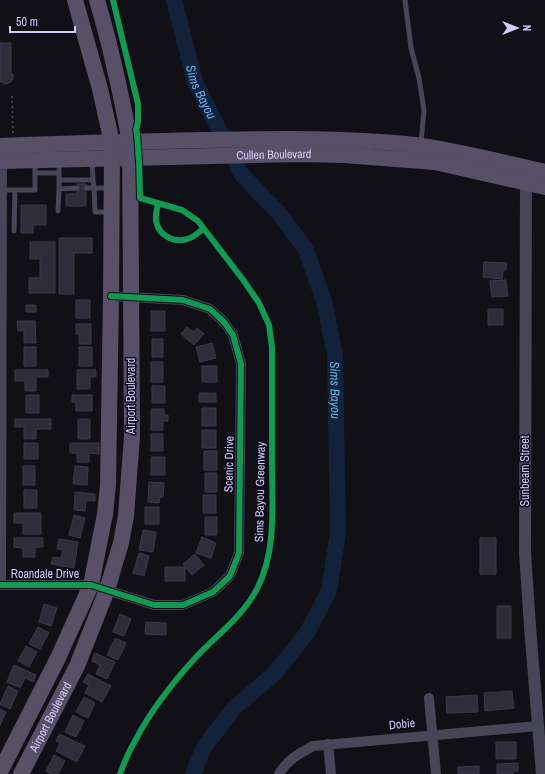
<svg xmlns="http://www.w3.org/2000/svg" width="545" height="774" font-family="'Archivo Narrow',sans-serif">
	<style>
		.lines { fill: none; stroke-linecap: round; stroke-linejoin: round }
		.river { stroke: #12223a; stroke-width: 16 }
		.building { fill: #2f2d39; stroke: #3c3a4a }
		.path { stroke: #48545e; stroke-width: 1.5; stroke-dasharray: 2 3; stroke-linecap: butt }
		.service { stroke: #464656; stroke-width: 5 }
		.minor { stroke: #464656; stroke-width: 10 }
		.tertiary { stroke: #464656; stroke-width: 12 }
		.primary { stroke: #585067; stroke-width: 16 }
		.cycleway-casing { stroke: #0e0d1a; stroke-width: 8 }
		.cycleway { stroke: #139951; stroke-width: 6 }
		.labels { text-anchor: middle; dominant-baseline: central; stroke-width: 3; stroke-linejoin: round; paint-order: stroke }
		.street-label { font-size: 12px; fill: #cfcbf9; stroke: #0e0d1a }
		.water-label { font-size: 13px; font-style: italic; fill: #65b1ed; stroke: #0e0d1a }
	</style>
	<rect width="100%" height="100%" fill="#111017"/>
	<g class="lines">
		<!-- river -->
		<path class="river" id="s1" d="M174,0L195,82L242,175L278,212L306,250L324,301L335,355L338,533L329,591L307,633L275,673L234,708L204,747L193,774"/>
	</g>
	<!-- building -->
	<path class="building" d="M0,43H11V74H13V78L11,82L6,84H3V82H0Z
		M77,184H86V206H66V194H77Z
		M21,205H46V225H33V233H21Z
		M59,238H92V253H74V294H59Z
		M30,242H55V293H29V278H40V259H30Z
		M484,262L507,263L506,270H503L502,279L483,277Z
		M506,280L508,296L492,297L490,281Z
		M76,300H90V318H76Z
		M26,305H36V312H26Z
		M488,309H503V325H488Z
		M151,311H165V331H151Z
		M17,321H35L36,343H24V330L18,331Z
		M76,324H91V344H79V334H76Z
		M187,327L194,332L197,328L204,334L194,345L181,334Z
		M152,339H163V357H152Z
		M212,343L216,358L200,362L196,347Z
		M24,347H36V366H24Z
		M79,347H92V366H79Z
		M151,362H163V382H151Z
		M202,366H217V382H202Z
		M15,370H48V377H36V391H25V381H15Z
		M77,370H96V377H90V389H77Z
		M152,386H165V403H152Z
		M199,393H216V402H199Z
		M26,395H39V413H26Z
		M72,395H92V411H76V402H72Z
		M202,408H216V426H202Z
		M151,409H164V415H168V421H163V430H151Z
		M15,419H51V429H36V439H24V427H15Z
		M78,419H90V439H78Z
		M202,430H216V448H202Z
		M151,434H163V451H151Z
		M24,443H38V459H24Z
		M70,443H99V454L89,453V462H77V453H70Z
		M204,451H217V470H204Z
		M151,457H165V475H151Z
		M23,466H35V485H23Z
		M75,466L88,467L87,485L73,484Z
		M205,473H217V492H205Z
		M149,482L164,483L163,497H160L159,503L148,502Z
		M24,490H37V508H24Z
		M75,492L95,494V501L86,500L85,511L74,510Z
		M203,495H216V513H203Z
		M145,507H159V524H145Z
		M14,513H41V534H23V523H14Z
		M74,515L85,518L80,538L69,535Z
		M205,517H217V535H205Z
		M143,530L156,532L153,552L139,550Z
		M202,537L216,543L211,558L196,553Z
		M14,538H43V547H35V557H23V548L14,547Z
		M480,538H496V574H480Z
		M59,539L78,542L74,568L51,564L53,557L61,558L63,550L57,549Z
		M139,553L149,556L144,576L133,573Z
		M195,554L204,565L192,575L183,564Z
		M165,567H185V581H165Z
		M44,604L57,608L51,626L39,622Z
		M497,606H511V638H497Z
		M120,614L131,619L124,636L113,632Z
		M146,622L166,623V635L145,634Z
		M38,627L49,633L40,649L29,644Z
		M115,638L126,643L118,660L107,655Z
		M26,646L37,652L29,667L18,661Z
		M95,653L115,662L107,679L96,674L100,665L92,661Z
		M14,665L36,675L33,682L25,678L20,688L7,682Z
		M88,674L111,686L102,702L85,693L89,685L83,682Z
		M8,686L18,691L10,709L0,704Z
		M512,691L514,708L485,711L484,693Z
		M477,695L478,712L447,713L446,697Z
		M84,697L95,703L88,718L76,712Z
		M0,709L6,712L0,725Z
		M73,715L84,721L76,737L65,732Z
		M59,734L85,746L77,762L56,751L60,743L56,741Z
		M496,742H516V759H496Z
		M54,755L65,761L58,774H52L46,771Z
		M518,763V771L513,772V774H497V764Z
		M479,766V774H458V767Z"/>
	<g class="lines">
		<!-- path -->
		<path class="path" d="M12,96L13,134"/>
		<!-- service -->
		<path class="service" d="M405,0L411,48L419,78L424,110L421,143
			M59,161V180H93L92,160
			M35,162V173H59
			M59,180V189L77,188
			M93,180L94,187L95,212H110
			M86,188H111
			M2,190H35V173
			M58,211L59,189
			M14,231L15,190"/>
		<!-- minor -->
		<path class="minor" d="M0,585H91L154,605H183L213,592L230,576L239,553L241,364L233,335L224,322L210,309L183,300L111,296
			M1,585L2,155
			M429,698L436,774
			M328,744L331,774
			M279,774C287,760 300,753 313,746L538,726"/>
		<!-- tertiary -->
		<path class="tertiary" d="M526,175L525,552L530,627L542,774"/>
		<!-- primary -->
		<g class="primary">
			<path d="M0,146C66,143 133,142 200,140C271,139 343,137 415,145C458,151 502,162 545,172"/>
			<path id="s2" d="M0,161L301,154L344,155L435,162L545,187"/>
			<path d="M0,772L58,658L91,585L105,514L108,485L111,296L112,143L100,89L75,0"/>
			<path id="s3" d="M21,774L77,666L107,590L121,543L126,516L132,436L130,142C121,94 111,47 97,0"/>
		</g>
		<!-- cycleway casing -->
		<g class="cycleway-casing">
			<path id="cycleway" d="M113,0L138,104V122L136,130L137,134C139,155 140,176 140,198L182,210L198,221L244,281L259,303L269,325L272,347C272,385 272,423 272,461C272,503 277,550 257,589C242,617 218,634 197,656C173,682 151,710 135,741C129,751 124,763 120,774
				M158,203C157,209 155,215 156,221C159,237 176,244 190,238C195,236 199,232 203,229
				M0,585H91L154,605H183L213,592L230,576L239,553L241,364L233,335L224,322L210,309L183,300L111,296"/>
		</g>
		<!-- cycleway -->
		<use href="#cycleway" class="cycleway"/>
	</g>
	<g class="labels">
		<!-- street labels -->
		<g class="street-label">
			<text stroke="none"><textPath href="#s2" startOffset="274">Cullen Boulevard</textPath></text>
			<text transform="translate(131 396) rotate(-90)">Airport Boulevard</text>
			<text transform="translate(229 464) rotate(-89)">Scenic Drive</text>
			<text transform="translate(525 471) rotate(-90)">Sunbeam Street</text>
			<text transform="translate(260 492) rotate(-89)">Sims Bayou Greenway</text>
			<text x="45" y="574">Roandale Drive</text>
			<text stroke="none"><textPath href="#s3" startOffset="64">Airport Boulevard</textPath></text>
			<text transform="translate(402 724) rotate(-5)">Dobie</text>
		</g>
		<!-- water labels -->
		<g class="water-label">
			<text stroke="none"><textPath href="#s1" startOffset="96">Sims Bayou</textPath></text>
			<text stroke="none"><textPath href="#s1" startOffset="432">Sims Bayou</textPath></text>
		</g>
	</g>
	<!-- north arrow -->
	<g transform="translate(517 28) rotate(90)" stroke="#0e0d1a" stroke-width="3" paint-order="stroke">
	<path d="M0-3L7 15L0 10L-7 15Z" fill="#cfcbf9"/>
	<text y="-6" font-size="11" font-weight="bold" text-anchor="middle" fill="#cfcbf9">N</text>
	</g>
	<!-- scale -->
	<path d="M10 26v6h65v-6" fill="none" stroke="#cfcbf9" stroke-width="2"/>
	<text x="16" y="26" font-size="12" fill="#cfcbf9" stroke="#0e0d1a" stroke-width="3" paint-order="stroke">50 m</text>
</svg>
